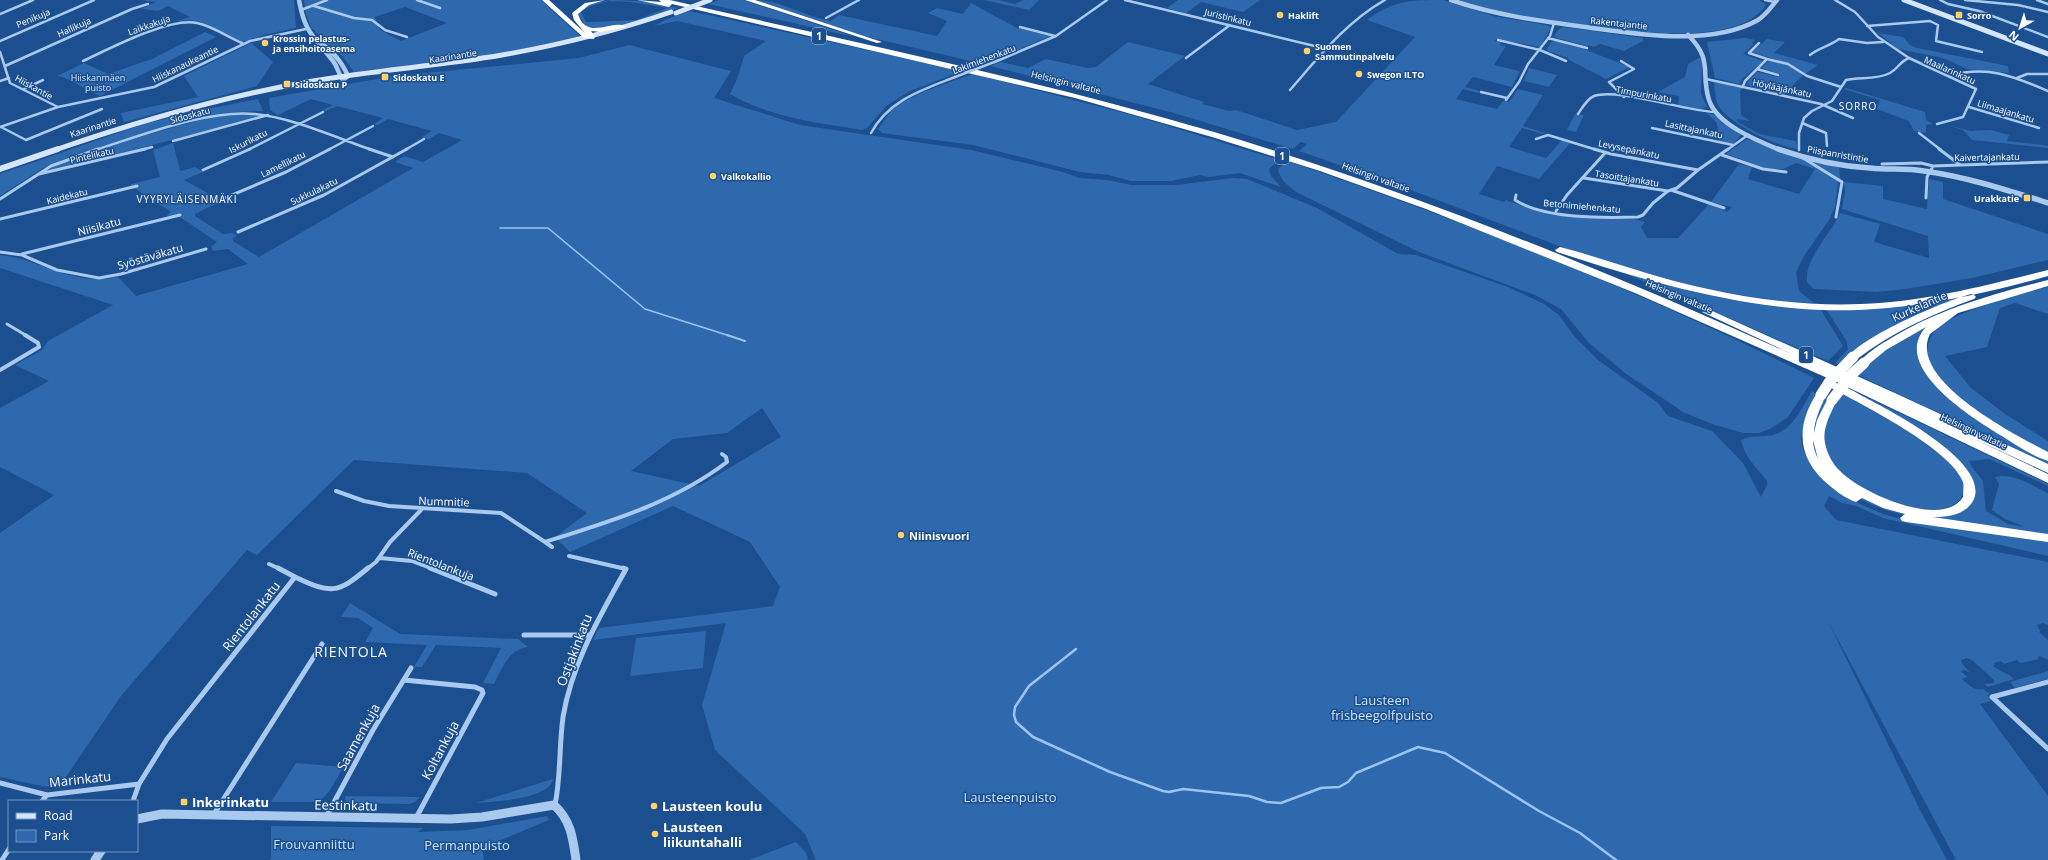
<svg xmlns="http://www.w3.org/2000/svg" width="2048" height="860" font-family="'Open Sans',sans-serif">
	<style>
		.green { fill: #2e69ad; fill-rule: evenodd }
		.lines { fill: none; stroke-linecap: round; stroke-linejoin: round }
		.stream-far2 { stroke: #9cc4f0; stroke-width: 1.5 }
		.stream-far1 { stroke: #9cc4f0; stroke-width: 2 }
		.stream { stroke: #9cc4f0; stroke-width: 2.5 }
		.minor-far3 { stroke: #a9c9ee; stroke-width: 2.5 }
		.minor-far2 { stroke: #a9c9ee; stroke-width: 3 }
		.minor-far1 { stroke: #a9c9ee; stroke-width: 4 }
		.minor { stroke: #a9c9ee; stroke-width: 5 }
		.tertiary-far2 { stroke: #a9c9ee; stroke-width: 4.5 }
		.tertiary-far1 { stroke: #a9c9ee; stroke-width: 5.5 }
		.tertiary { stroke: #a9c9ee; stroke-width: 9 }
		.secondary-far1 { stroke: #d6e6fa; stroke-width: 5 }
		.secondary { stroke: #d6e6fa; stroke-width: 6 }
		.motorway { fill: #fff; fill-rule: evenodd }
		.minor-bridge { stroke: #a9c9ee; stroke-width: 2.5 }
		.secondary-bridge { stroke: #d6e6fa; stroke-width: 5 }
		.motorway-bridge { stroke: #fff; stroke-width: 11 }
		.poi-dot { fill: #ffd166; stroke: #1b4f8f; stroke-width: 1.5 }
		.labels { text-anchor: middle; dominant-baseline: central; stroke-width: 3; stroke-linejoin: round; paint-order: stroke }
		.far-poi-label { font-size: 9px; font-weight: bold; fill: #fff; stroke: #1b4f8f; text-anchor: start }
		.far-street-label { font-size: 9px; fill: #fff; stroke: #1b4f8f }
		.far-park-label { font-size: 9px; fill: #cfe3fa; stroke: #1b4f8f }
		.shield { fill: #1b4f8f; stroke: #bbcadd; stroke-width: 1 }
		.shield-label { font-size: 10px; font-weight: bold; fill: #fff }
		.far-neighbourhood-label { font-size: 10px; letter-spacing: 1px; fill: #fff; stroke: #1b4f8f }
		.street-label { font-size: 11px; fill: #fff; stroke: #1b4f8f }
		.poi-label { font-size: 11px; font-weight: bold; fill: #fff; stroke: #1b4f8f; text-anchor: start }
		.near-street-label { font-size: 13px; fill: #fff; stroke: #1b4f8f }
		.near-park-label { font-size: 13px; fill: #cfe3fa; stroke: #1b4f8f }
		.near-poi-label { font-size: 13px; font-weight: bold; fill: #fff; stroke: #1b4f8f; text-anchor: start }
		.near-neighbourhood-label { font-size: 14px; letter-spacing: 1px; fill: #fff; stroke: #1b4f8f }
	</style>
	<rect width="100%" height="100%" fill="#1b4f8f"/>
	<!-- green -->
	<path class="green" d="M140,0H294L296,28L264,35L242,42L200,22L190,20L177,21L190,17L168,6L158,11L142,9L156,2Z
		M304,0H541L579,35L577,38L480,57L354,72L343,57L325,42L311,27L306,14ZM405,7L447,23L401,41L380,30L375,17Z
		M611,0L639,1L678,8C656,17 607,35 585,26L578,13L586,5ZM608,1L631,2L667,8L636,20L591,22H586L581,12L588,7Z
		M719,0H743L855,37L708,4Z
		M756,0C780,0 805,17 831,21L839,15L937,36L947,21L928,13L937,8L963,14L971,3L1017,28L1051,36L983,64L860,35Z
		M984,0H999L1015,4L1023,0H1039L1029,10Z
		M1178,0H1260L1243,12L1201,2L1186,13L1167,8Z
		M1443,0L1493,16L1547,25L1551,28L1540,47L1496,39L1495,41L1501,42L1500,45L1506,46L1494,65L1520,71L1512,87L1473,77L1465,87L1480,91L1478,93L1463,89L1456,99L1497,109L1503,101L1509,102L1518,89L1543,95L1523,126L1545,133L1543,134L1522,128L1509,147L1546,158L1562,140L1571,142L1539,179L1497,166L1479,194L1504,202L1506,200C1546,217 1591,218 1634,219L1645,222L1641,227L1647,238H1678L1709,204L1727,212L1732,207L1711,202L1739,164L1752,167L1748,179L1799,194L1815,169L1796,163L1783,169H1768L1726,154L1747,139L1839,166L1840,178L1844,182L1883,186V199L1927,209L1929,179L1943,182V199L2048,234V260L1972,278L1906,289L1877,292L1814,289L1807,282C1804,259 1831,234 1840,213L1880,224L1874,242L1929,258L1928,236L1842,209L1845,192L1844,182L1838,181L1835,207L1829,220L1804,256L1796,272L1799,291L1814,303L1779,301L1694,288L1609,265L1403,187L1299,151L1307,144L1301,142L1293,149L1174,113L991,66L1001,62L1028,68L1046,59L1088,68L1096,67L1128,42L1185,56L1148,84L1204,102L1202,104L1229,111L1236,110L1297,130L1336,122L1415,37L1367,20C1394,0 1410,0 1443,0Z
		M1458,0H1759L1766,5C1738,48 1631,31 1586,25C1557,22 1528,19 1499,12C1485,9 1472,4 1458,0Z
		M690,11L962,71L908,92L886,106L867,128L862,130C818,123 769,117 730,94L737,79L744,56L766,41L677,21L654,26L667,19Z
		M1563,27L1643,38V41L1624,51L1600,44L1594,47L1588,45L1586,46L1554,37L1559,29Z
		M205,32L216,37L100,96L63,77L57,76L84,63L108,74L152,59Z
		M1878,33L1903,37L1910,45L1917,48L2008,66L2009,73L1967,69L1943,58L1898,49Z
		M1745,38L1755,40L1752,43L1754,44L1743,54L1763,61L1742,79L1739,84L1715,78L1707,42Z
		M1767,39L1785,42L1774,53L1818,65L1805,74L1791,65L1752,52Z
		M1555,41L1576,46L1630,67L1606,79L1569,60L1568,58L1548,51L1547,49L1551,42Z
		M251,43L273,62L257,86L124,122L121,113L198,97L184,76Z
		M629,45L731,71L714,98L800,125L971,150L1059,171L1080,178L1107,180L1131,185H1176L1233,178L1247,179L1317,208L1398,254L1416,255L1508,287L1544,304L1559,315L1574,336L1598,360L1658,403L1668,416L1712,431L1743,463L1761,497L1767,485V481C1757,468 1744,457 1741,440C1751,435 1762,437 1773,435C1793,430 1802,407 1812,391L1817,394L1804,424L1801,437L1802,447L1809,460L1835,489L1860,504L1883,514L1912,522L2048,541V556L1883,518L1856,506L1842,503L1829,496L1824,506L1836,520L2048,562V625L2043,623L2037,625L2040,631L2039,632L2048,640V660L2040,656L2038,657L2039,659L2020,663L2017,660L2004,664L2001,661L1994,663L1995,665L1993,666C2000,672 2007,672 2014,679L1988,687L1984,684L1994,683V680L1972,660L1967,658L1961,660V662L1970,673L1965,670L1961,671L1967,677L1962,679C1969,685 1974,691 1983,689L1990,694L1987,695L1991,701L1980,704L2048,796V860H1956L1828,621L1921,812L1947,860H816L805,834L715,750L702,705L726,623L593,640L599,628L773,606L780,587L750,542L673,506L570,552L555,537L587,513L527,473L354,460L257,555L247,550L121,696L59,787L42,786L0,777V533L54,495L0,467V408L49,381L15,365L42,350L48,341L113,305L0,268V255C44,260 69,286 118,277L136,296L248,264L228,249L213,251L211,247L217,242L180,217L172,218L167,215L171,212L136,189L131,188V184L160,177L153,150L173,143L180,171L195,167L203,172L184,180L222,201L195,214V216L223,234L232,233L237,236L233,238V241L259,257L413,168L395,162L404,156L423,162L462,140L439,133L429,139L422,137L432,131L388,119L378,125L374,124L383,118L337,106L326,111L322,110L333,105L311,99L278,115L270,110L269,98L394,76L579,58ZM762,408L781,437L699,486L631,471L673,439L727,433Z
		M1699,58H1702L1701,94L1707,107L1697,110L1678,106L1679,96L1658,92L1685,77L1688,64Z
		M1769,61L1788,65L1803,75L1784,94L1751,87L1747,84L1749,80L1757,72L1778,77L1780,74L1761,68Z
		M1529,68L1557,75L1549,87L1524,81Z
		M973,74L1132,115L1279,160L1269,169L1271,176L1281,187L1240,173L1209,177L1200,175L1171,181H1131L1108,175L1080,172L973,145L882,133L878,129C883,123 888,114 893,109C912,94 950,82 973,74Z
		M1715,81L1743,88L1740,91L1741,115L1750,121L1737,119L1738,122L1759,134L1796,141L1797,149C1777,146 1728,124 1718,105C1715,99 1715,90 1714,84Z
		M1846,88L1925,112L1926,120L1933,124L1926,125V133L1914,131L1909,121L1877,109L1880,100L1844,89Z
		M258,99L263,111L233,112L195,119L74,155L43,168L0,196V174L141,125L191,112Z
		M1707,113L1716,115L1741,135L1733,144L1719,141L1717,123Z
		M254,114L259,116L258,118L46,172C59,158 189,122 214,117C228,114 241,115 254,114Z
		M1575,114L1584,115L1576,132L1567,130Z
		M1947,125L1971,131L1991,130L2009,135L2007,141L2044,145L2048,146V148L1972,140L1963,130Z
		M1287,161C1467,222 1644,292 1814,378L1788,417L1770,429L1759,433H1743L1715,425L1683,412L1625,373L1589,343L1561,309L1535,295L1419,252L1298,193C1289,186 1280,181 1278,169Z
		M1624,273L1691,291L1821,310L1843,346L1828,361Z
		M2048,287V314L2015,303L2000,308L1987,347L1945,356L1970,387L2005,414L2048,441V453C2019,437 1931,391 1927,356C1926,347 1931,334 1937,328C1955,312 2023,292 2048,287Z
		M1969,294C1923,311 1876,333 1838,364L1835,363L1848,349L1846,340L1826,309Z
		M1928,325C1894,369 1955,399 1986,419C2007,432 2027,446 2048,459V465L1858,375L1875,357Z
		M1847,388L2048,484V486L1989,459L1969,461L1972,467L1983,481L1986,511L2008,524L2025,527L2005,519L1992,510L1999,484L1995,477C2012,472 2033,486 2048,493V535L1922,519C1898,514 1871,508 1850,492C1837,482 1825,467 1813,455L1812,423L1825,397L1828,398L1821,413L1815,446L1866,498L1945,516C1971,513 1982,496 1968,473Z
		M1843,393C1878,411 1915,431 1944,458C1949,461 1955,465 1958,470C1962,476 1965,486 1963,493C1956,519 1902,509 1884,501C1875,498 1868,491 1860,487C1841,475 1822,458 1823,433C1823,419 1835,404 1843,393Z
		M350,603L400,634L518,639L528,647C508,650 502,668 494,684L483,683L501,648L436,645L422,667H414L427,645L365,642L373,628L358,618L341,617Z
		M706,631L703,668L630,676L636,638Z
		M2048,671V679L2015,688L2010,682Z
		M296,763L343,767C336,779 328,800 314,802H271Z
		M553,779C550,799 493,802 476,803Z
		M345,796L420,797L415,802L409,804L350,803L345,801Z
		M547,816L549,820L482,848L484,860H270L271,857V826L423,828L418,832L468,830Z
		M796,842L806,853L808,860H749Z"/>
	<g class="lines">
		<!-- stream-far2 -->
		<path class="stream-far2" d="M500,228H548L645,309L730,336"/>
		<!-- stream-far1 -->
		<path class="stream-far1" d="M727,335L745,341"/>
		<!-- stream -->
		<path class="stream" d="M1076,649L1029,686L1015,707L1014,715L1016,722L1033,737L1110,772L1163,791L1169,792L1183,789L1249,796L1267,802L1281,803L1321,788L1339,787L1348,782L1356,773L1418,747L1445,753L1539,811L1580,833L1616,860"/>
		<!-- minor-far3 -->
		<path class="minor-far3" d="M417,0L440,8
			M1125,0L1327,49
			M1765,0L1775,2
			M1835,0L1855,12L1878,37L1909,58L1976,89L1963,117L1937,124
			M1940,0L1948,4L1979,11L2048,37
			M1965,0L2018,5L2048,12
			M2037,0L2048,4
			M314,6L354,18L372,20L385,30L407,37
			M301,10L327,0
			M0,14L33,0
			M826,18L859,0
			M1867,26L1930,21L1938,25L1936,41L1982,52
			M1020,27L1055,36
			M1548,38L1587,48
			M1498,40L1540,50L1566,61
			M0,41L94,0
			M0,52L10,83L58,107
			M1810,55C1820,47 1828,47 1839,39L1867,43L1883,42
			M1186,58L1230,25
			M1767,59L1788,64L1807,76L1841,87
			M83,61C109,49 169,17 197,23C212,26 228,37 242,43
			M997,61L1056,36L1107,0
			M1621,61L1634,69L1609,82L1624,97
			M5,66L132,9L148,4
			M1757,69L1778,75
			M1949,76C1987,65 2013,76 2048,91
			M2017,78L2027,74H2048
			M1706,79L1821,104L1853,118
			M0,81L9,78
			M1743,86L1745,81L1767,59L1749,53L1759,43
			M24,89L43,80
			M1290,90C1319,57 1346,22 1385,0
			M1481,92L1507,98
			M1506,100L1519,82L1528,64L1550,36L1554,23
			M1969,107L2039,128
			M1578,114C1582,108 1587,99 1594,96C1618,88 1685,111 1715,112
			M1802,123L1826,133L1827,146
			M0,127L58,107L154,87L250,41L306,29
			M1,127L26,140L102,109
			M1652,128L1733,145
			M871,133C889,100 922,90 955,77
			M1919,133L1941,150
			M1536,139L1548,135L1597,150
			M173,141L268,115
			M95,150C140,136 208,109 255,114C290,117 337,138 372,150
			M141,150L152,147
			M248,150L323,112
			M328,150L373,126
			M405,150L424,139
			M1727,150L1748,135
			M1799,150V133L1804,118L1812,111L1832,101L1846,80C1860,77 1877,80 1890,73C1898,69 1899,62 1909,58"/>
		<!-- minor-far2 -->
		<path class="minor-far2" d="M369,149L393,157
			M1594,149L1611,154L1698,170
			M1939,149L1959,164
			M1722,155L1763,169L1786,172
			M1803,158L1842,182L1836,217
			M1882,164L1921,163L1933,166
			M203,170L250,149
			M39,174L145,149
			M1584,178L1668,191
			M1671,190L1724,208
			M1516,195L1515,200C1545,219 1603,218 1638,217L1643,215L1653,203L1668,191L1677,188L1698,170L1728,149
			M225,198L286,172L330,149
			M1926,198L1927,177L1933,166L2048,162
			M0,199L51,166L98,149
			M1556,211L1567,195L1605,153
			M0,219L137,186
			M238,232L324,195L407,149
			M0,252L22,255L57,270L99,278L121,274L206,249
			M22,254L180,215
			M7,324L27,336"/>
		<!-- minor-far1 -->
		<path class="minor-far1" d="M0,370L39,347L38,343L25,335
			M336,491L364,501L389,506L501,513L545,542C609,522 673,503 727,462L726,457L722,454
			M545,542L552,547
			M569,556L626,569
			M380,558L412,561L433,569
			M269,564L280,569
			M367,569L376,562L390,542L421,510"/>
		<!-- minor -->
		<path class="minor" d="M278,568L295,577
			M430,568L495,594
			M524,635H589
			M404,680L475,687L482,690L483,693L416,818
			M1992,697L2048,749
			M1992,697L2048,682
			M0,783L47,795L139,784
			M42,801L47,795
			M133,801L139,784L167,739L295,577C331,594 337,594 368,568
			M555,805C561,776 559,746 563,717C572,663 600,616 626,569L623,568
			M214,814L322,644
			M326,817L373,730L411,668
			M2,860L9,849"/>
		<!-- tertiary-far2 -->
		<path class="tertiary-far2" d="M299,0C305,34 314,36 333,61C338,67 338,74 343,80L348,76C341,60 331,49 316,40
			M1451,0C1495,15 1539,21 1585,27C1637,34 1710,47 1758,20C1766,15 1771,7 1777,0
			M1688,35C1714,61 1700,71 1709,100C1717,125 1758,141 1780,150"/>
		<!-- tertiary-far1 -->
		<path class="tertiary-far1" d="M1778,149C1807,159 1839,166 1870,168C1888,170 1906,168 1924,171C1967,177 2007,190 2048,203"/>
		<!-- tertiary -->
		<path class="tertiary" d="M137,819L162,814L451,819L482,817L554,805C571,820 573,839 576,860
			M95,860L101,851"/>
		<!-- secondary-far1 -->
		<path class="secondary-far1" d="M1904,0L2048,54
			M55,150C139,121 225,96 313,81C375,70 439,66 502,55C559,45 616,31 671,12"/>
		<!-- secondary -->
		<path class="secondary" d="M0,169L58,149"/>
		<!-- motorway -->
		<path class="motorway" d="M542,0H549L585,33L574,20L572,13L585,3L605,0L589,5L578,14C587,42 614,18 626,27L601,32L591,31L595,36L594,39L584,38Z
			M637,0L661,2L659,0H670C852,42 1035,79 1214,132C1414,192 1608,271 1798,357L1702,312L1707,309L1710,310L1897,394L2048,464V473L1968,436L2048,474V483L1841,384L1635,293L1426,209L1320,171L1212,137L1075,98L672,4L669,7Z
			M745,0H755L882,42L877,43Z
			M1560,247C1610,260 1658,279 1708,289C1758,300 1810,306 1861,304C1924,302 1987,285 2048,270V276C1978,296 1894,313 1822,310C1730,306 1643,280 1557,252L1555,250Z
			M2048,280V286L1958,313L1930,334C1907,380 2016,435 2048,452V461C2032,456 2016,445 2002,436C1974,419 1889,367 1926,327L1886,350L1868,365L1864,366L1859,363C1865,354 1878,346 1888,340C1936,310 1993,294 2048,280Z
			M1971,294L1974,295L1976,297L1974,299C1932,314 1893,332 1857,359L1853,360L1848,357C1863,336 1944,301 1971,294Z
			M1833,382C1844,385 1855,392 1866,398C1891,411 1993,464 1973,501C1965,515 1948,517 1933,517L2048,534V542L1906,522L1902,521L1900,518L1905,514L1883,508L1862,498L1856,502C1847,499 1837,492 1830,486C1797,459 1795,427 1817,393L1821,392L1826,395C1821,407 1814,420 1814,433L1817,420L1828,398H1836L1837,400C1831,413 1822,428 1825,443C1827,453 1832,463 1839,470C1859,492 1942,530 1963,497C1963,492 1964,486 1963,482C1951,449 1860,403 1829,387L1828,385ZM1813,440L1818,459C1815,453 1813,446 1813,440Z"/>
		<!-- minor-bridge -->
		<path class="minor-bridge" d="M955,77L997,61"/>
		<!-- secondary-bridge -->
		<path class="secondary-bridge" d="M676,13L710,0"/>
		<!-- motorway-bridge -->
		<path class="motorway-bridge" d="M1821,395L1830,381L1853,357
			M1832,400L1852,374L1864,363"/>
	</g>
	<!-- markers -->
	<g class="poi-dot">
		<circle cx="1280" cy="15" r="4"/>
		<rect x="1955" y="11" width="8" height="8" rx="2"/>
		<circle cx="265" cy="43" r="4"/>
		<circle cx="1307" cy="51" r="4"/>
		<circle cx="1359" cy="74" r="4"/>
		<rect x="381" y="73" width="8" height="8" rx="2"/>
		<rect x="283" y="80" width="8" height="8" rx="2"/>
		<circle cx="713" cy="176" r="4"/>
		<rect x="2023" y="194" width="8" height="8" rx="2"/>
		<circle cx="901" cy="535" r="4"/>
		<rect x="180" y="798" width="8" height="8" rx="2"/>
		<circle cx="654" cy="806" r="4"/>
		<circle cx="655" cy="834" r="4"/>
	</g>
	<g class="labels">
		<!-- far-poi labels -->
		<g class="far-poi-label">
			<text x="1288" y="15">Haklift</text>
			<text x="1967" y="15">Sorro</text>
			<text x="273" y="38">Krossin pelastus-<tspan x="273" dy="10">ja ensihoitoasema</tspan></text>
			<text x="1315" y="46">Suomen<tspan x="1315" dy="10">Sammutinpalvelu</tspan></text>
			<text x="1367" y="74">Swegon ILTO</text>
			<text x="393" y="77">Sidoskatu E</text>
			<text x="295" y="84">Sidoskatu P</text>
			<text x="721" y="176">Valkokallio</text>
			<text x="2019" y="198" text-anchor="end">Urakkatie</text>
		</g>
		<!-- far-street labels -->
		<g class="far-street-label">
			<text transform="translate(1228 17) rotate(14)">Juristinkatu</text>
			<text transform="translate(33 18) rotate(-23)">Penikuja</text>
			<text transform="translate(1619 23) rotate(6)">Rakentajantie</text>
			<text transform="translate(149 25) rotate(-19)">Laikkakuja</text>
			<text transform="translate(74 27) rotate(-24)">Hallikuja</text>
			<text transform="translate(453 56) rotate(-9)">Kaarinantie</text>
			<text transform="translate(984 59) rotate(-21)">Lakimiehenkatu</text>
			<text transform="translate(185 64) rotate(-26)">Hiiskanaukeantie</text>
			<text transform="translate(1950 70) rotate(24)">Maalarinkatu</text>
			<text transform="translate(1066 82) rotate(14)">Helsingin valtatie</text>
			<text transform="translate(34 87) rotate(29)">Hiiskantie</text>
			<text transform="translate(1782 88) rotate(12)">Höylääjänkatu</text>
			<text transform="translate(1644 94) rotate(10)">Timpurinkatu</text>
			<text transform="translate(2006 111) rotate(17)">Liimaajankatu</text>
			<text transform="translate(190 115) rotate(-15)">Sidoskatu</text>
			<text transform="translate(93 127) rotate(-18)">Kaarinantie</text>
			<text transform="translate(1694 129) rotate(12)">Lasittajankatu</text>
			<text transform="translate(248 141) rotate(-27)">Iskurikatu</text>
			<text transform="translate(1629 149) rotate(12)">Levysepänkatu</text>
			<text transform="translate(1838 154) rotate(10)">Piispanristintie</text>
			<text transform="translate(92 155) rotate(-13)">Pintelikatu</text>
			<text transform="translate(1987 157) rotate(-1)">Kaivertajankatu</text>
			<text transform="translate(283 164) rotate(-26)">Lamellikatu</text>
			<text transform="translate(1376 177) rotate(20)">Helsingin valtatie</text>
			<text transform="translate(1627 178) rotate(9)">Tasoittajankatu</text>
			<text transform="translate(314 191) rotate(-26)">Sukkulakatu</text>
			<text transform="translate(67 196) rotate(-14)">Kaidekatu</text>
			<text transform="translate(1582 206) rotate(5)">Betonimiehenkatu</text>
			<text transform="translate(1679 296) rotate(23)">Helsingin valtatie</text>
			<text transform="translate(1974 431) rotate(25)">Helsingin valtatie</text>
		</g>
		<!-- far-park labels -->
		<g class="far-park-label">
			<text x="98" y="77">Hiiskanmäen<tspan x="98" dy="10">puisto</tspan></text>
		</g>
		<!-- shield labels -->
		<g class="shield">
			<rect x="812" y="28" width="14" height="16" rx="3"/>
			<rect x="1275" y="148" width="14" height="16" rx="3"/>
			<rect x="1799" y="347" width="14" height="16" rx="3"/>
		</g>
		<g class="shield-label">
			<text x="819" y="36">1</text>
			<text x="1282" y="156">1</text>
			<text x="1806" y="355">1</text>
		</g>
		<!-- far-neighbourhood labels -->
		<g class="far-neighbourhood-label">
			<text x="1858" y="106">SORRO</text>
			<text x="187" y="199">VYYRYLÄISENMÄKI</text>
		</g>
		<!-- street labels -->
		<g class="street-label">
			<text transform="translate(99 226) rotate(-15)">Niisikatu</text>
			<text transform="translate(150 256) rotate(-16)">Syöstäväkatu</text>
			<text transform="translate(1919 306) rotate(-24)">Kurkelantie</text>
			<text transform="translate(444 501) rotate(2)">Nummitie</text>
			<text transform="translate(441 564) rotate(21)">Rientolankuja</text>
		</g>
		<!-- poi labels -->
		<g class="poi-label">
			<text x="909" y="535">Niinisvuori</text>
		</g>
		<!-- near-street labels -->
		<g class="near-street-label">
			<text transform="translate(251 616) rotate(-52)">Rientolankatu</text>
			<text transform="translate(574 650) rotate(-69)">Ostjakinkatu</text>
			<text transform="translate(358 737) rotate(-61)">Saamenkuja</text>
			<text transform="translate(440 750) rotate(-62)">Koltankuja</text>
			<text transform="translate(80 779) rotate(-6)">Marinkatu</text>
			<text transform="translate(346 805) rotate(1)">Eestinkatu</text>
		</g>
		<!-- near-park labels -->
		<g class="near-park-label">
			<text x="1382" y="700">Lausteen<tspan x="1382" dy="15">frisbeegolfpuisto</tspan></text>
			<text x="1010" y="797">Lausteenpuisto</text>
			<text x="314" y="844">Frouvanniittu</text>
			<text x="467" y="845">Permanpuisto</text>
		</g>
		<!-- near-poi labels -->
		<g class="near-poi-label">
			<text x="192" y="802">Inkerinkatu</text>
			<text x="662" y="806">Lausteen koulu</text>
			<text x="663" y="827">Lausteen<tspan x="663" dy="15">liikuntahalli</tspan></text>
		</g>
		<!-- near-neighbourhood labels -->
		<g class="near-neighbourhood-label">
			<text x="351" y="651">RIENTOLA</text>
		</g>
	</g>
	<!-- legend -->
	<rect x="8" y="800" width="130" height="52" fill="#1b4f8f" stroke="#7695bc"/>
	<rect x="16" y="813" width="20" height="6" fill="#d6e6fa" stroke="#7695bc"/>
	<text x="44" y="820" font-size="12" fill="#ffffff">Road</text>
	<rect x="16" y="830" width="20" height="12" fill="#2e69ad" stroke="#7695bc"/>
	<text x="44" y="840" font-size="12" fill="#ffffff">Park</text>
	<!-- north arrow -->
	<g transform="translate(2020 28) rotate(219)" stroke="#1b4f8f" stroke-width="3" paint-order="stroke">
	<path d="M0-3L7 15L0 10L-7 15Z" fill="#ffffff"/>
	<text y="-6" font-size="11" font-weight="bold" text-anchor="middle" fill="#ffffff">N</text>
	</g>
</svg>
